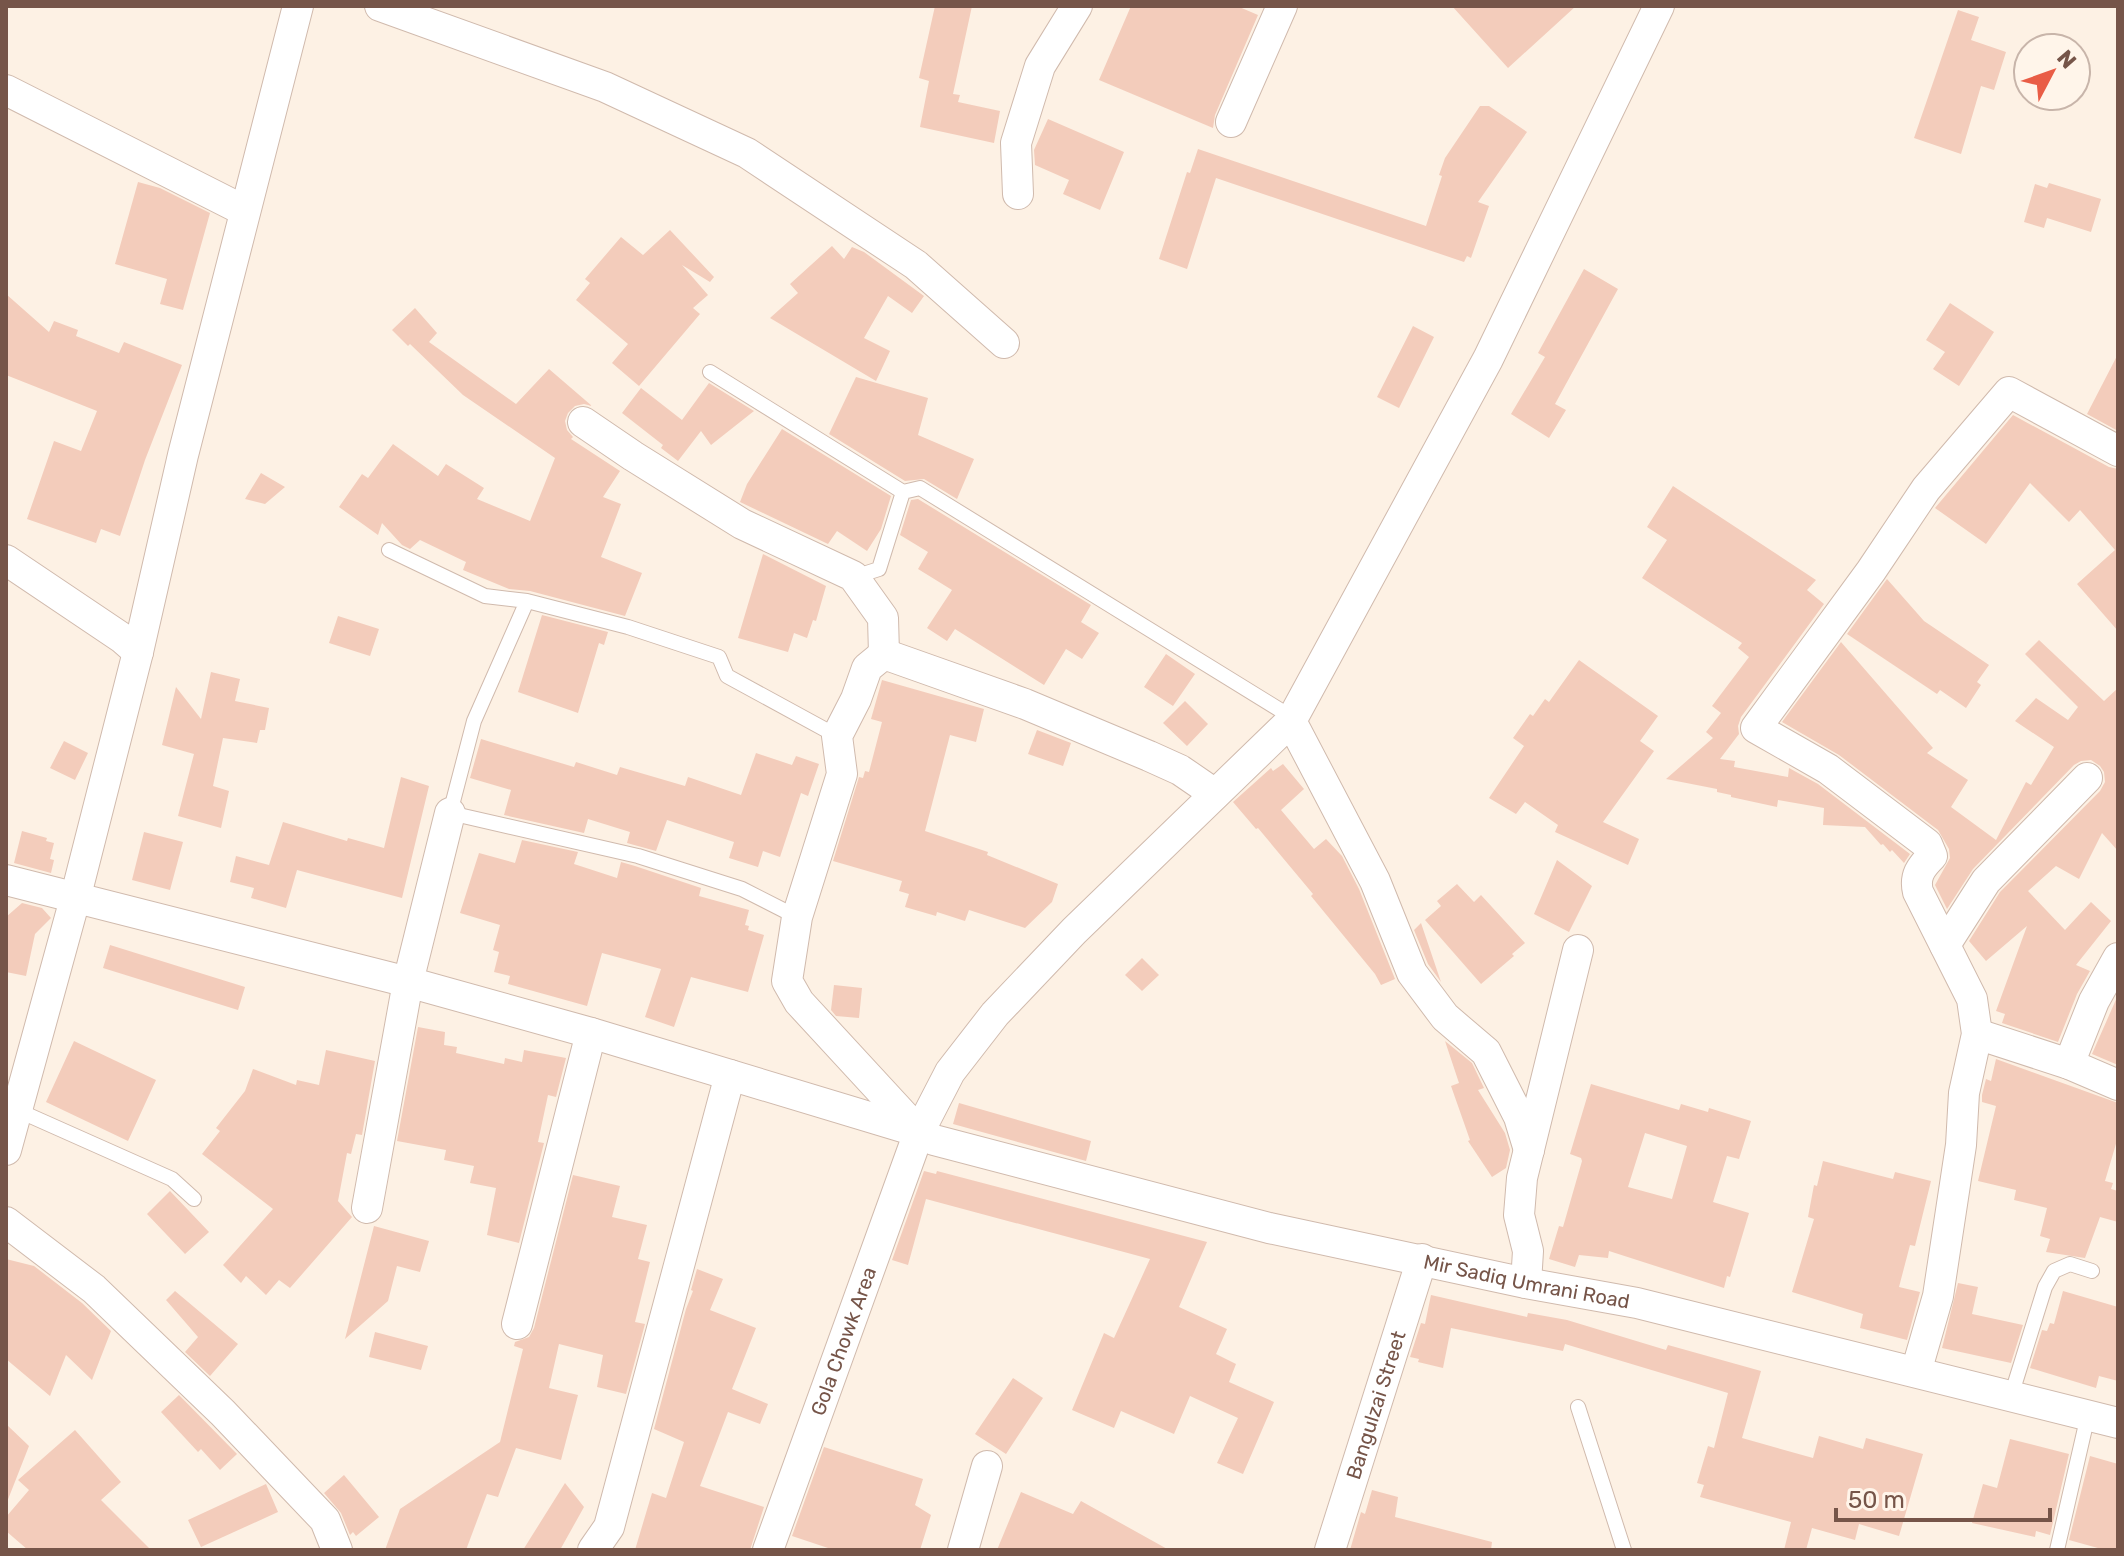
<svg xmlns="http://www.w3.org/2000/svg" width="2124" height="1556" font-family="Rubik,sans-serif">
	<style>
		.building { fill: #f3ccbb; fill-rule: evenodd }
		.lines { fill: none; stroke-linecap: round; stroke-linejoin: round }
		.lane-casing { stroke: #d0baad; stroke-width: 16 }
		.street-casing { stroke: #d0baad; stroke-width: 32 }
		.lane { stroke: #fff; stroke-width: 14 }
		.street { stroke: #fff; stroke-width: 30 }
		.labels { text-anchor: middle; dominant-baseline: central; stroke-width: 6; stroke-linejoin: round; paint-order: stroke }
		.street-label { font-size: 20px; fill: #765549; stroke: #fff5ea }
	</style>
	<rect width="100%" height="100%" fill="#fdf1e4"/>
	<!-- building -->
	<path class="building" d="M935,6H972L953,94L960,95L958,102L1000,111L994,143L920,127L929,81L919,78Z
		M1131,6H1237L1258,15L1215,115L1213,128L1099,80Z
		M1452,6H1576L1508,68Z
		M1958,10L1979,17L1971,40L2006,52L1994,90L1981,86L1961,154L1914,138Z
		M1480,106H1489L1527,132L1478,202L1489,206L1471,258L1467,256L1464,262L1216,178L1187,269L1159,259L1187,172L1190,173L1198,149L1426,226L1442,176L1439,175L1445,158Z
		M1048,119L1124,152L1100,210L1063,194L1069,180L1035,165L1034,150Z
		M138,182L160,188L210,213L183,310L160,304L167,279L115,264Z
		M2049,183L2101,199L2091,232L2047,218L2044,228L2024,222L2035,184L2047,188Z
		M670,230L714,277L710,282L682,265L708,295L693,308L700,314L639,386L612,363L628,344L576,300L590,283L585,279L621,237L643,255Z
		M832,246L844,259L852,247L864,252L924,296L912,313L888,296L864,338L890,351L876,381L770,318L798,293L790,284Z
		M1584,269L1618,289L1555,404L1566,410L1549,438L1511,414L1545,357L1538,353Z
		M6,294L49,332L54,321L78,330L76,336L119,353L124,342L182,365L145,460L120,536L101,529L96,543L27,519L54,441L81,451L97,411L6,375Z
		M1950,303L1994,332L1959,386L1933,369L1945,352L1926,340Z
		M415,308L437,333L429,342L516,404L549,369L592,406L584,404L575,406L568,413L565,421L567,430L573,437L571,439L620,471L603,497L621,504L601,557L642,573L625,616L530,591L509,589L463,570L466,562L420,540L410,549L402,545L382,523L378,535L339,507L362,474L368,478L393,444L438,476L446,464L484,488L477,499L530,521L555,458L463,395L410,344L408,346L392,330Z
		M1413,326L1434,337L1399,408L1377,397Z
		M2118,354V431L2087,414Z
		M856,377L928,398L918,435L974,459L957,499L924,479L905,481L829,434Z
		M709,383L754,411L711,445L701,431L678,461L661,448L663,445L622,413L641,388L682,420Z
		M2013,415L2109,467L2118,469V631L2077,584L2115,550L2080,510L2069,522L2030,483L1986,544L1935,508Z
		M782,429L891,496L881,529L867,551L837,531L828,544L740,502L747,484Z
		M261,473L285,487L265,504L245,499Z
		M1673,486L1816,580L1807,590L1824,604L1741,717L1738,726L1739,734L1720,759L1735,761L1734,767L1788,777L1789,768L1818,784L1910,854L1904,863L1892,850L1890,852L1883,844L1881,845L1865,827L1823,825L1824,808L1778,800L1777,807L1731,797V795L1717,792V789L1666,779L1713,738L1706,732L1721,713L1712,706L1749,657L1738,648L1742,643L1642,578L1667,540L1647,527Z
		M918,499L1091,605L1081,622L1099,633L1082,659L1066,649L1044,685L955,629L947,641L927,628L952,590L918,569L928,552L900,535L911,500Z
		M763,554L826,586L816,621L813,620L807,638L794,633L788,652L738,638Z
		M1887,579L1924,621L1989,665L1977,682L1981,685L1966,708L1940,690L1937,694L1847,634Z
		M542,615L608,632L604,645L599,643L578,713L518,692Z
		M338,616L379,629L370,656L329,643Z
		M2039,640L2104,701L2118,688V851L2102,833L2079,879L2056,866L2028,891L2065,930L2091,902L2111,921L2076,965L2090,971L2077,994L2058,1042L2002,1023L2005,1014L1996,1011L2027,926L1986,961L1969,941L2000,892L2100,791L2105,782L2104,772L2100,766L2091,760L2081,761L2074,765L1973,869L1947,909L1935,885L1950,858L1949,849L1938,830L1839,755L1782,722L1841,642L1933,748L1927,753L1968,780L1951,807L1996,840L2026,782L2031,785L2054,747L2015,721L2036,698L2068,720L2078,707L2025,654Z
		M1166,654L1195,674L1173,706L1144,687Z
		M1579,660L1658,716L1640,741L1654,751L1603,822L1639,839L1628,865L1555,832L1558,825L1525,802L1516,814L1489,798L1524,746L1513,738L1530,714L1533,716L1545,699L1549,702Z
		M211,672L240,679L235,701L269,708L265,730H260L257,743L223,738L213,786L229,791L221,828L178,816L194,754L162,745L176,687L201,719Z
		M882,680L984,709L976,742L950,735L925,831L988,852L987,855L1058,884L1052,902L1025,928L969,910L965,921L937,912L936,916L905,907L909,894L899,891L902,881L833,861L859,777L863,778L865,771L869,772L882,722L871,719Z
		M1185,701L1208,724L1187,746L1163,723Z
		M1037,730L1071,743L1063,766L1028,754Z
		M481,739L574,767L576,762L617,775L620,767L685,786L688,777L741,795L756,753L792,765L796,756L819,764L808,796L801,793L780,857L763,851L758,867L729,858L734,842L667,820L656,851L627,843L630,832L588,819L584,833L504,815L511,790L470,778Z
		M64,741L88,753L75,780L50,768Z
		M1283,764L1304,789L1281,810L1314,849L1326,839L1342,856L1359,889L1395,979L1381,985L1375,974L1311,896L1313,894L1258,828L1256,829L1233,802L1271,768L1273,771Z
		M401,777L429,786L402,898L297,870L286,908L251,898L254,888L230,882L236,856L269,865L283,822L347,841L348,838L384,848Z
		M22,831L47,838L46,841L54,843L50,859L54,860L51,873L14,863Z
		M144,832L183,842L170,890L132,880Z
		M522,840L578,852L574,864L617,878L621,862L635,866L701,888L699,896L749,910L745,925L749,926L748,930L764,935L748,992L691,977L674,1027L645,1017L661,969L602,953L587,1006L508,984L510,976L494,972L499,952L493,950L500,925L460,913L479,853L515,863Z
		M1557,860L1592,886L1569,932L1534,914Z
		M1457,884L1474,902L1481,895L1525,943L1512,954L1514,956L1481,984L1425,920L1441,906L1437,901Z
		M22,903L42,908L51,918L35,934L26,976L6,972V917Z
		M1421,923L1441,982L1428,964L1414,930Z
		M110,945L245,987L238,1010L103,968Z
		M1142,958L1159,975L1142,991L1125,975Z
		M834,985L862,988L859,1018L836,1016L831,1010Z
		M2118,995V1065L2092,1054Z
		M418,1027L445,1032L444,1045L457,1047L456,1053L504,1064L505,1058L522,1062L524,1050L566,1058L556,1097L548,1095L538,1142L544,1143L519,1243L487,1235L496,1188L470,1183L474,1166L444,1160L446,1150L397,1141Z
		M74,1041L156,1080L128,1141L46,1102Z
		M1445,1041L1472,1063L1484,1088L1478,1090L1505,1133L1510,1150L1506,1168L1492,1177L1468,1141L1470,1140L1451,1086L1459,1083Z
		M326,1050L375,1061L362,1135L356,1134L351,1154L347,1153L338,1201L352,1217L290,1288L279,1280L266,1295L246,1276L241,1283L223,1265L273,1209L202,1154L220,1131L216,1128L245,1091L253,1069L296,1085L297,1080L319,1085Z
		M1996,1059L2118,1103V1137L2105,1181L2113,1183L2111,1189L2118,1191V1222L2100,1217L2085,1258L2046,1252L2050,1239L2040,1236L2047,1208L2014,1200L2016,1190L1978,1181L1996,1106L1982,1102V1095L1986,1079L1991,1081Z
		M1591,1084L1679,1110L1681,1104L1708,1112L1709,1108L1751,1121L1739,1159L1727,1156L1713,1202L1749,1213L1730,1277L1727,1276L1724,1288L1609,1251L1608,1258L1579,1255L1575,1267L1549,1259L1559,1226L1563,1227L1582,1161L1581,1158L1570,1154ZM1645,1133L1687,1146L1672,1199L1628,1187Z
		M959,1103L1091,1141L1086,1161L953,1124Z
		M1823,1161L1893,1179L1895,1172L1931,1181L1915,1246L1910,1245L1899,1287L1920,1292L1907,1340L1860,1328L1863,1314L1792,1292L1814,1219L1808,1217L1814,1185L1817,1186Z
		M924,1171L936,1174L937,1171L1207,1242L1179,1307L1227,1329L1216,1354L1236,1364L1229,1382L1274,1402L1243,1474L1217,1463L1238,1418L1190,1396L1174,1434L1121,1411L1114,1428L1072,1410L1104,1333L1114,1338L1150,1259L926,1199L908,1265L892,1260Z
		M573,1175L620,1186L612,1217L647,1225L638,1259L650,1262L635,1322L645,1324L626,1394L597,1387L603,1355L559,1344L549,1388L578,1395L561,1460L516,1448L498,1497L487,1494L466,1550H385L400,1509L500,1442L523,1349L514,1346L515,1342L529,1337L534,1328Z
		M170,1191L209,1232L185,1254L147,1214Z
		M374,1226L429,1241L420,1272L397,1266L388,1301L345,1339Z
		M6,1259L34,1266L82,1303L111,1331L92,1380L66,1355L50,1396L6,1359Z
		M697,1269L723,1279L710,1310L756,1328L732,1389L768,1404L760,1424L728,1412L700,1486L764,1507L750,1550H635L652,1493L666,1498L684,1442L654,1429L686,1309L693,1291L691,1290Z
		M1958,1283L1978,1287L1972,1314L2023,1325L2011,1363L1942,1348Z
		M175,1291L238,1344L210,1376L185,1352L198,1337L166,1300Z
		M2063,1291L2118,1307V1381L2099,1376L2096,1388L2030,1368L2042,1330L2047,1331L2050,1323L2054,1324Z
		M1431,1295L1527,1317L1528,1313L1567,1320L1666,1350L1668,1345L1761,1371L1742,1438L1813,1458L1819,1436L1863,1449L1866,1438L1923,1454L1899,1536L1859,1524L1855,1540L1812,1528L1806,1550H1784L1791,1522L1700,1497L1704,1485L1697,1483L1708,1446L1714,1448L1728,1393L1565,1344L1563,1351L1451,1328L1443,1368L1418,1362L1419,1359L1410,1357L1421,1323L1425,1324Z
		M375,1332L428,1346L421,1370L369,1357Z
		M1013,1378L1043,1398L1006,1454L975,1434Z
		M179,1395L237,1454L220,1470L201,1449L198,1452L161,1412Z
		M6,1424L29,1446L7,1502L6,1501Z
		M75,1430L121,1482L101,1500L151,1550H28L6,1531V1517L29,1490L18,1480Z
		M2010,1439L2069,1454L2050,1535L2036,1531L2035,1537L1972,1523L1983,1484L1997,1488Z
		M824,1447L923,1479L915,1505L931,1515L920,1550H834L792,1536Z
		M2090,1456L2118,1464V1550H2105L2069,1540Z
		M344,1475L379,1517L356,1536L353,1532L350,1535L341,1513L324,1493Z
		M565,1483L584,1507L560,1550H523Z
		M266,1484L278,1512L201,1547L188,1520Z
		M1372,1490L1398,1497L1395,1517L1492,1542L1491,1550H1350L1361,1512L1365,1514Z
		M1021,1492L1073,1514L1081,1501L1169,1550H997Z"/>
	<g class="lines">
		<!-- lane casing -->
		<g class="lane-casing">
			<path id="lane" d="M710,372L903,492L920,488L1293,718
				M389,550L485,596L527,601L628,627L719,657L727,676L837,736
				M854,577L879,569L903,492
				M527,601L474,721L450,813L638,856L742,889L797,917
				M17,1110L172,1179L194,1199
				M2011,1396L2045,1287L2054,1271L2070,1264L2092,1271
				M1578,1407L1624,1550
				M2057,1550L2088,1415"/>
		</g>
		<!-- street casing -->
		<g class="street-casing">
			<g id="street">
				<path d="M380,6L605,87L747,153L916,265L1004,343"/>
				<path d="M6,90L245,211"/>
				<path d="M1231,122L1282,6"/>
				<path d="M1018,194L1016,143L1040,66L1077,6"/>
				<path d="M583,422L633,456L742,524L853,576L883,618L884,654"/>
				<path d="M6,560L122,638L138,652"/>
				<path d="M1291,721L1375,881L1412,973L1445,1017L1486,1052L1519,1117L1529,1150"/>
				<path id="s1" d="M6,880L408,982L591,1033L919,1132L934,1140L1269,1228L1526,1283L1637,1303L2118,1423"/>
				<path d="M1945,945L1986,881L2087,778"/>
				<path d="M1977,1034L2069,1064L2118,1085"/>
				<path d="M2069,1064L2094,1001L2118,958"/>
				<path d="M918,1131L799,1002L787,981L797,917L842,774L837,736L856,699L867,668L884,654L1025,704L1149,756L1180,770L1215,794"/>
				<path d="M6,1150L75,899L138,652L183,455L298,6"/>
				<path d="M367,1208L408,982L450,813"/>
				<path d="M6,1222L94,1289L223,1413L325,1520L337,1550"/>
				<path d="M1526,1283L1528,1251L1519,1215L1522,1178L1578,950"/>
				<path d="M517,1324L591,1033"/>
				<path d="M1916,1372L1938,1296L1961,1145L1964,1093L1977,1034L1972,999L1918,892C1914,876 1921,867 1932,856L1927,844L1828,769L1756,728L1871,571L1926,489L2009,392L2118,451"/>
				<path d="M593,1550L609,1527L730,1075"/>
				<path id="s2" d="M768,1550L919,1132L950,1072L995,1014L1074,931L1291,721L1488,359L1659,6"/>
				<path d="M963,1550L987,1466"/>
				<path id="s3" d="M1330,1550L1422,1259"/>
			</g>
		</g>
		<!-- lane -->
		<use href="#lane" class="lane"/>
		<!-- street -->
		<use href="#street" class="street"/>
	</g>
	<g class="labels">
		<!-- street labels -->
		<g class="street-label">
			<text stroke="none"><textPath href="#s1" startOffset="1574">Mir Sadiq Umrani Road</textPath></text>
			<text stroke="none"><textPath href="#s2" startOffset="222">Gola Chowk Area</textPath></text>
			<text stroke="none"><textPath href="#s3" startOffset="152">Bangulzai Street</textPath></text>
		</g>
	</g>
	<!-- border -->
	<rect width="2124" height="1556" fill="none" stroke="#765549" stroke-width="16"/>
	<!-- north arrow -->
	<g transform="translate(2052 72) rotate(49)"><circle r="38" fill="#fff5ea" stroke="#c8b5aa" stroke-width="2"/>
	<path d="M0-6L14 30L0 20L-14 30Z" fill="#e95d46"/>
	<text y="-12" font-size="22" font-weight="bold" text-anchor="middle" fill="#765549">N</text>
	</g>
	<!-- scale -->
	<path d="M1836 1508v12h214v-12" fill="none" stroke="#765549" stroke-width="4"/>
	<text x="1848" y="1508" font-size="24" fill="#765549" stroke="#fff5ea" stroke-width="6" paint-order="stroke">50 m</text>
</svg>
